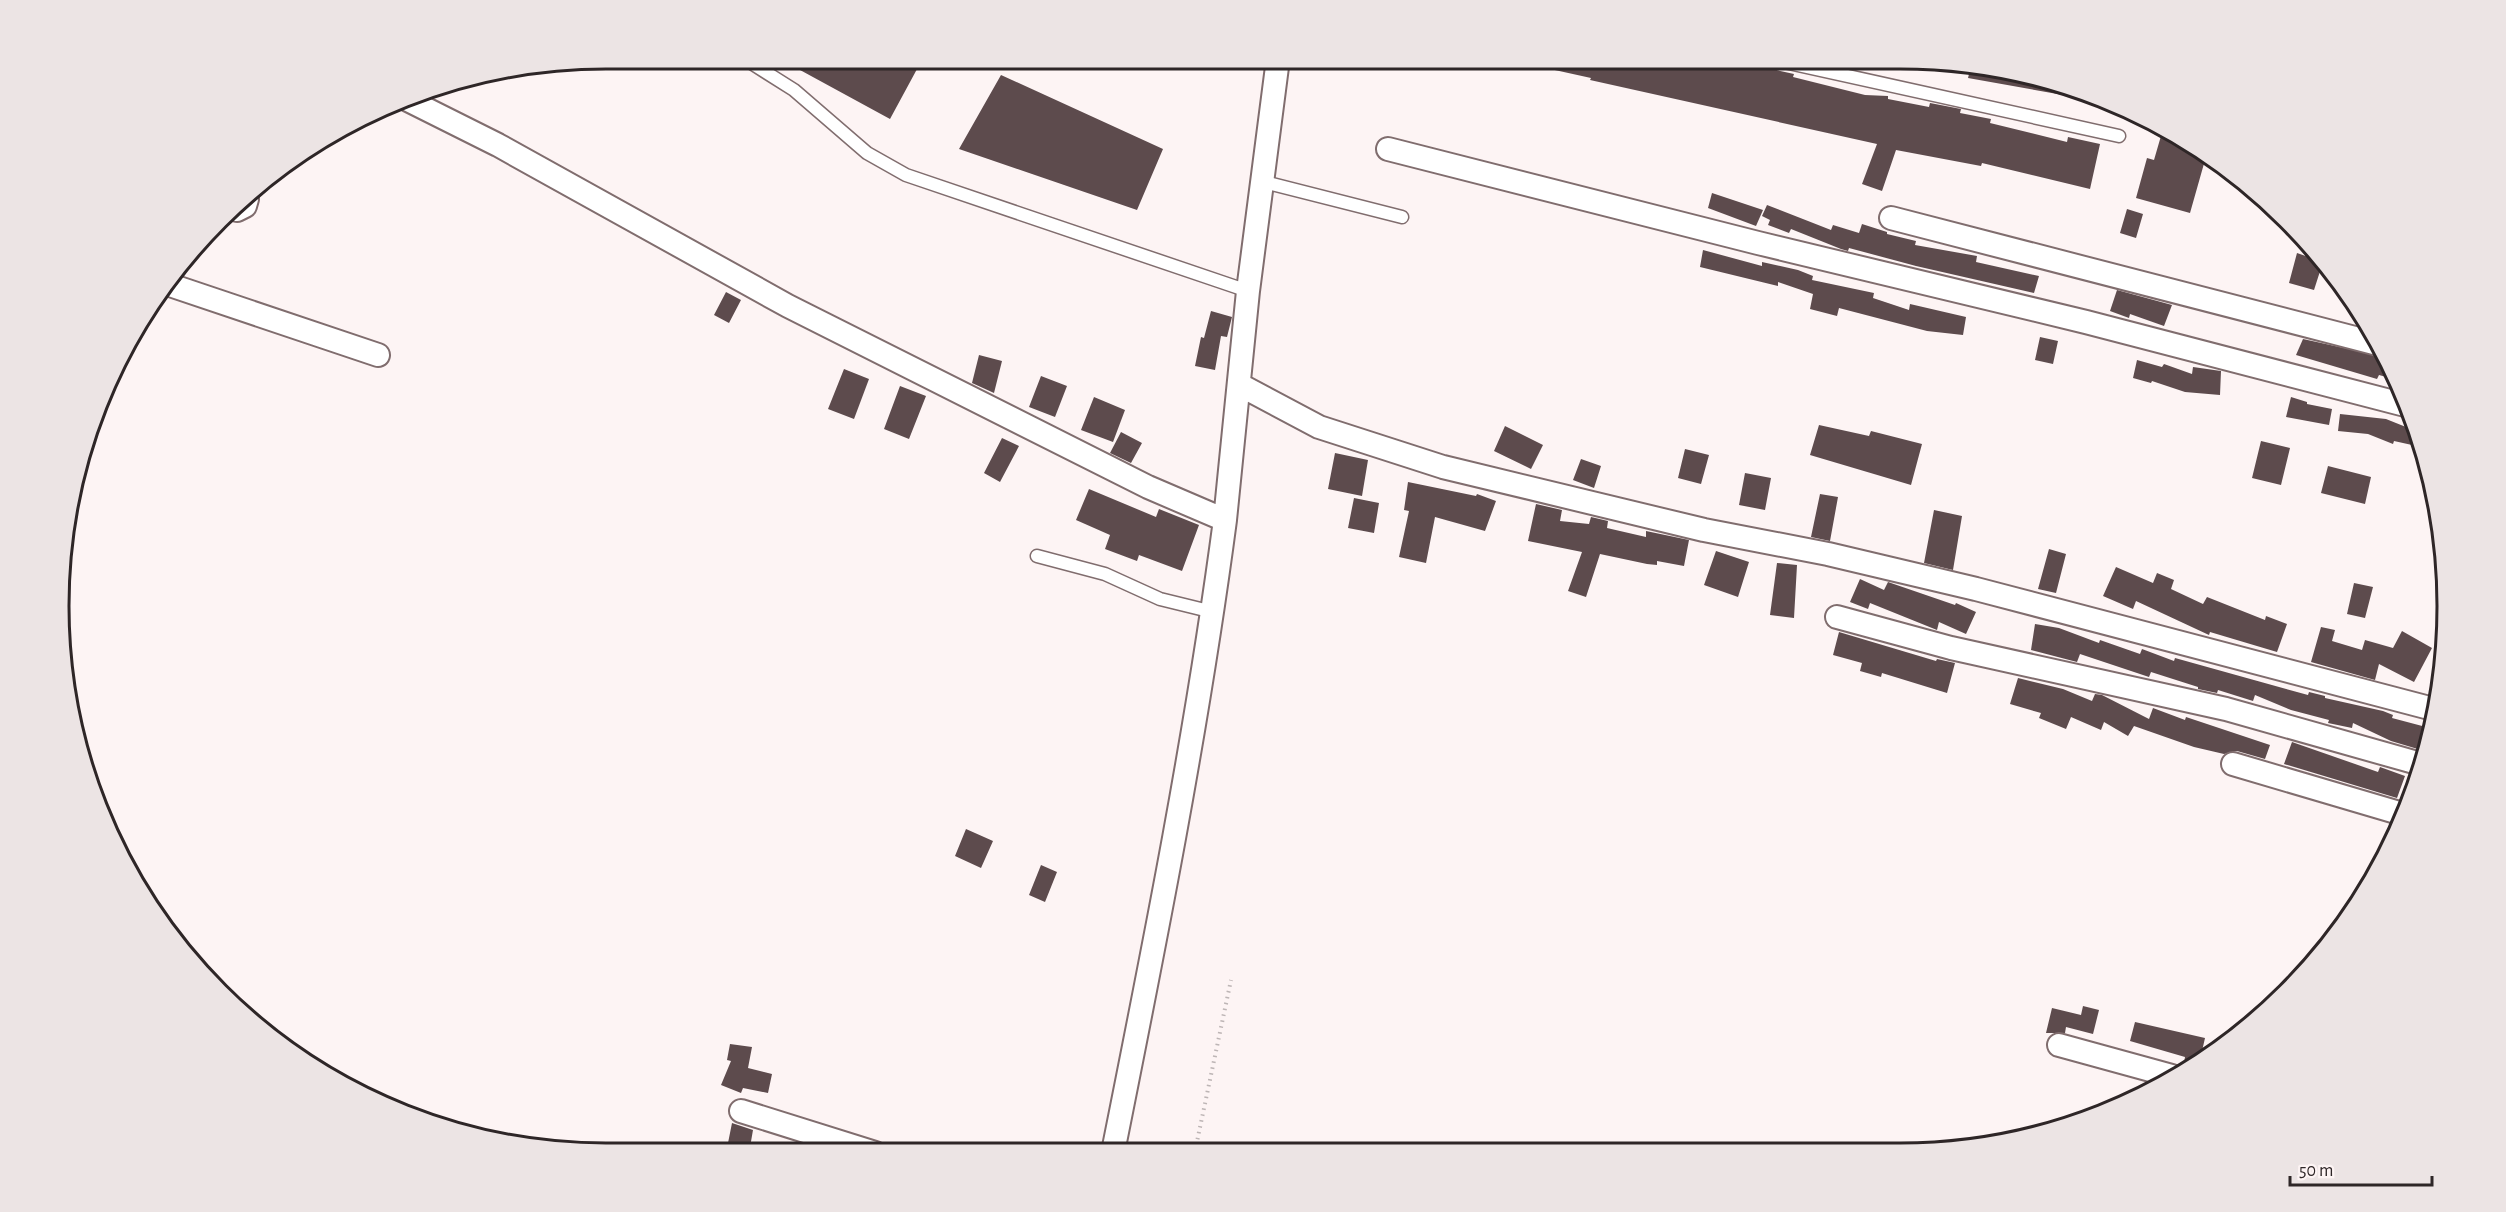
<svg xmlns="http://www.w3.org/2000/svg" width="2506" height="1212" font-family="'Alegreya Sans',sans-serif">
	<style>
		.building { fill: #5d4b4d }
		.lines { fill: none; stroke-linecap: round; stroke-linejoin: round }
		.service-casing { stroke: #806d6e; stroke-width: 15 }
		.minor-casing { stroke: #806d6e; stroke-width: 26 }
		.path { stroke: #bdb5b5; stroke-width: 4; stroke-dasharray: 1.5 4.5; stroke-linecap: butt }
		.service { stroke: #fff; stroke-width: 12 }
		.minor { stroke: #fff; stroke-width: 22 }
		.rim { fill: none; stroke: #2e2627; stroke-width: 3 }
	</style>
	<rect width="100%" height="100%" fill="#fdf4f4"/>
	<!-- building -->
	<path class="building" d="M778,58H923L890,119Z
		M1533,58H1723L1794,74L1793,77L1865,95L1888,96V99L1929,107L1930,103L1961,109L1960,113L1991,119L1990,123L2067,142L2068,137L2100,144L2090,189L1982,163L1981,166L1896,150L1882,191L1862,184L1877,144L1590,80L1591,78L1532,65Z
		M1971,66L2007,69L2065,87L2063,95L1968,78Z
		M1001,75L1163,149L1137,210L959,149Z
		M2163,129L2207,153L2190,213L2136,198L2147,158L2154,160Z
		M1712,193L1763,210L1756,226L1708,208Z
		M1767,205L1831,230L1833,225L1859,233L1862,224L1887,232V234L1916,241L1915,245L1977,256L1976,262L2039,276L2034,293L1916,266L1849,248L1848,251L1841,249L1791,229L1789,233L1768,225L1770,220L1762,216Z
		M2127,209L2143,214L2136,238L2120,233Z
		M1703,250L1762,266V262L1798,270L1813,276L1812,280L1874,293L1873,298L1909,310L1910,304L1966,317L1963,335L1927,331L1839,308L1837,316L1810,309L1813,294L1778,282V286L1700,267Z
		M2297,253L2323,262L2314,290L2289,283Z
		M2117,290L2172,305L2164,326L2130,314L2129,318L2110,311Z
		M726,292L741,300L729,323L714,315Z
		M1211,311L1232,317L1227,337L1221,336L1215,370L1195,366L1201,337L1204,338Z
		M2040,337L2058,341L2053,364L2035,360Z
		M2303,339L2385,357L2397,380L2379,375L2377,379L2296,355Z
		M979,355L1002,361L994,393L972,383Z
		M2137,360L2162,367L2164,364L2192,374L2193,367L2221,371L2220,395L2185,392L2152,381L2151,383L2133,378Z
		M844,369L869,379L854,419L828,409Z
		M1041,376L1067,386L1055,417L1029,407Z
		M900,386L926,396L909,439L884,429Z
		M1094,397L1125,410L1113,442L1081,430Z
		M2291,397L2307,402V404L2332,409L2329,425L2286,417Z
		M2340,414L2386,419L2416,431L2421,447L2394,441L2393,444L2368,434L2338,431Z
		M1819,425L1869,436L1871,431L1922,444L1911,485L1810,455Z
		M1505,426L1543,445L1531,469L1494,451Z
		M1121,432L1142,443L1131,463L1110,453Z
		M1002,438L1019,446L1000,482L984,473Z
		M2261,441L2290,448L2281,485L2252,478Z
		M1685,449L1709,455L1701,484L1678,478Z
		M1335,453L1368,460L1362,496L1328,489Z
		M1581,459L1601,466L1594,488L1573,480Z
		M2328,466L2371,477L2365,504L2321,493Z
		M1745,473L1771,478L1765,510L1739,505Z
		M1408,482L1476,496L1477,494L1496,501L1485,531L1435,517L1426,563L1399,557L1409,511L1404,510Z
		M1089,489L1156,517L1159,509L1199,525L1182,571L1139,555L1137,561L1105,549L1110,535L1076,520Z
		M1820,494L1838,497L1830,541L1811,537Z
		M1354,498L1379,503L1374,533L1348,528Z
		M1536,504L1562,510L1560,521L1589,524L1591,517L1608,521L1607,528L1646,537V531L1689,540L1684,566L1657,561V565L1647,564L1600,554L1586,597L1568,591L1582,552L1528,541Z
		M1934,510L1962,516L1953,570L1924,563Z
		M2049,549L2066,554L2056,593L2038,589Z
		M1716,551L1749,562L1738,597L1704,585Z
		M1777,563L1797,565L1794,618L1770,615Z
		M2116,567L2153,583L2157,573L2174,580L2171,589L2203,604L2207,597L2265,620L2266,616L2287,624L2277,652L2210,632L2209,635L2136,601L2133,609L2103,596Z
		M1860,579L1884,590L1888,582L1955,605L1956,603L1976,612L1966,634L1939,622L1937,630L1870,603L1868,609L1850,602Z
		M2354,583L2373,587L2365,618L2347,614Z
		M2035,624L2059,628L2099,643L2100,640L2140,654L2142,649L2174,661L2175,658L2308,695L2309,692L2325,696V698L2383,711L2393,715L2392,718L2426,727L2421,750L2391,741L2353,723L2352,728L2328,723L2329,720L2291,710L2255,695L2253,701L2218,690L2217,693L2198,689V687L2151,672L2149,677L2080,654L2077,662L2031,650Z
		M2321,627L2335,630L2332,641L2362,650L2365,640L2393,648L2402,631L2432,648L2414,682L2379,664L2375,680L2311,662Z
		M1839,632L1936,661L1937,659L1955,663L1947,693L1882,673L1881,677L1860,671L1862,663L1833,655Z
		M2018,678L2063,689L2092,701L2095,694L2102,695L2149,719L2153,708L2185,720L2186,717L2270,745L2265,759L2237,751L2224,754L2194,747L2134,726L2128,736L2104,722L2101,730L2071,717L2066,729L2039,718L2041,713L2010,704Z
		M2292,742L2378,772L2380,767L2405,776L2397,798L2284,764Z
		M966,829L993,841L981,868L955,856Z
		M1041,865L1057,872L1045,902L1029,895Z
		M2083,1006L2099,1010L2093,1034L2066,1027L2065,1033H2046L2052,1008L2081,1015Z
		M2135,1022L2205,1038L2200,1060L2183,1069L2185,1057L2130,1041Z
		M730,1044L752,1047L748,1068L772,1074L768,1093L743,1088L741,1093L721,1085L731,1061L727,1060Z
		M732,1123L753,1130L749,1153H726Z"/>
	<g class="lines">
		<!-- service casing -->
		<g class="service-casing">
			<path id="service" d="M745,59L794,90L867,153L906,175L1248,291
				M1771,59L2119,136
				M1264,182L1402,217
				M1037,556L1105,574L1160,599L1213,612"/>
		</g>
		<!-- minor casing -->
		<g class="minor-casing">
			<path id="minor" d="M408,100L498,145L788,306L1148,487L1225,520L1248,291L1278,59
				M1388,149L1758,243L2086,322L2409,406
				M237,210L245,206L247,199
				M1891,218L2378,344
				M167,284L378,355
				M1240,385L1319,427L1443,467L1704,530L1828,554L1976,589L2437,710
				M1837,617L1951,648L2226,709L2421,764
				M2233,764L2406,815
				M2059,1045L2172,1076
				M741,1111L875,1153
				M1113,1152C1155,942 1197,732 1225,520"/>
		</g>
		<!-- path -->
		<path class="path" d="M1195,1151L1231,980"/>
		<!-- service -->
		<use href="#service" class="service"/>
		<!-- minor -->
		<use href="#minor" class="minor"/>
	</g>
	<!-- crop -->
	<path d="M0 0H2506V1212H0ZM606 69H1900A537 537 0 0 1 2437 606V606A537 537 0 0 1 1900 1143H606A537 537 0 0 1 69 606V606A537 537 0 0 1 606 69Z" fill="#ece4e4" fill-rule="evenodd"/>
	<path class="rim" d="M606 69H1900A537 537 0 0 1 2437 606V606A537 537 0 0 1 1900 1143H606A537 537 0 0 1 69 606V606A537 537 0 0 1 606 69Z"/>
	<!-- scale -->
	<path d="M2290 1176v9h142v-9" fill="none" stroke="#2e2627" stroke-width="3"/>
	<text x="2299" y="1176" font-size="18" fill="#2e2627" stroke="#fdf4f4" stroke-width="4.5" paint-order="stroke">50 m</text>
</svg>
